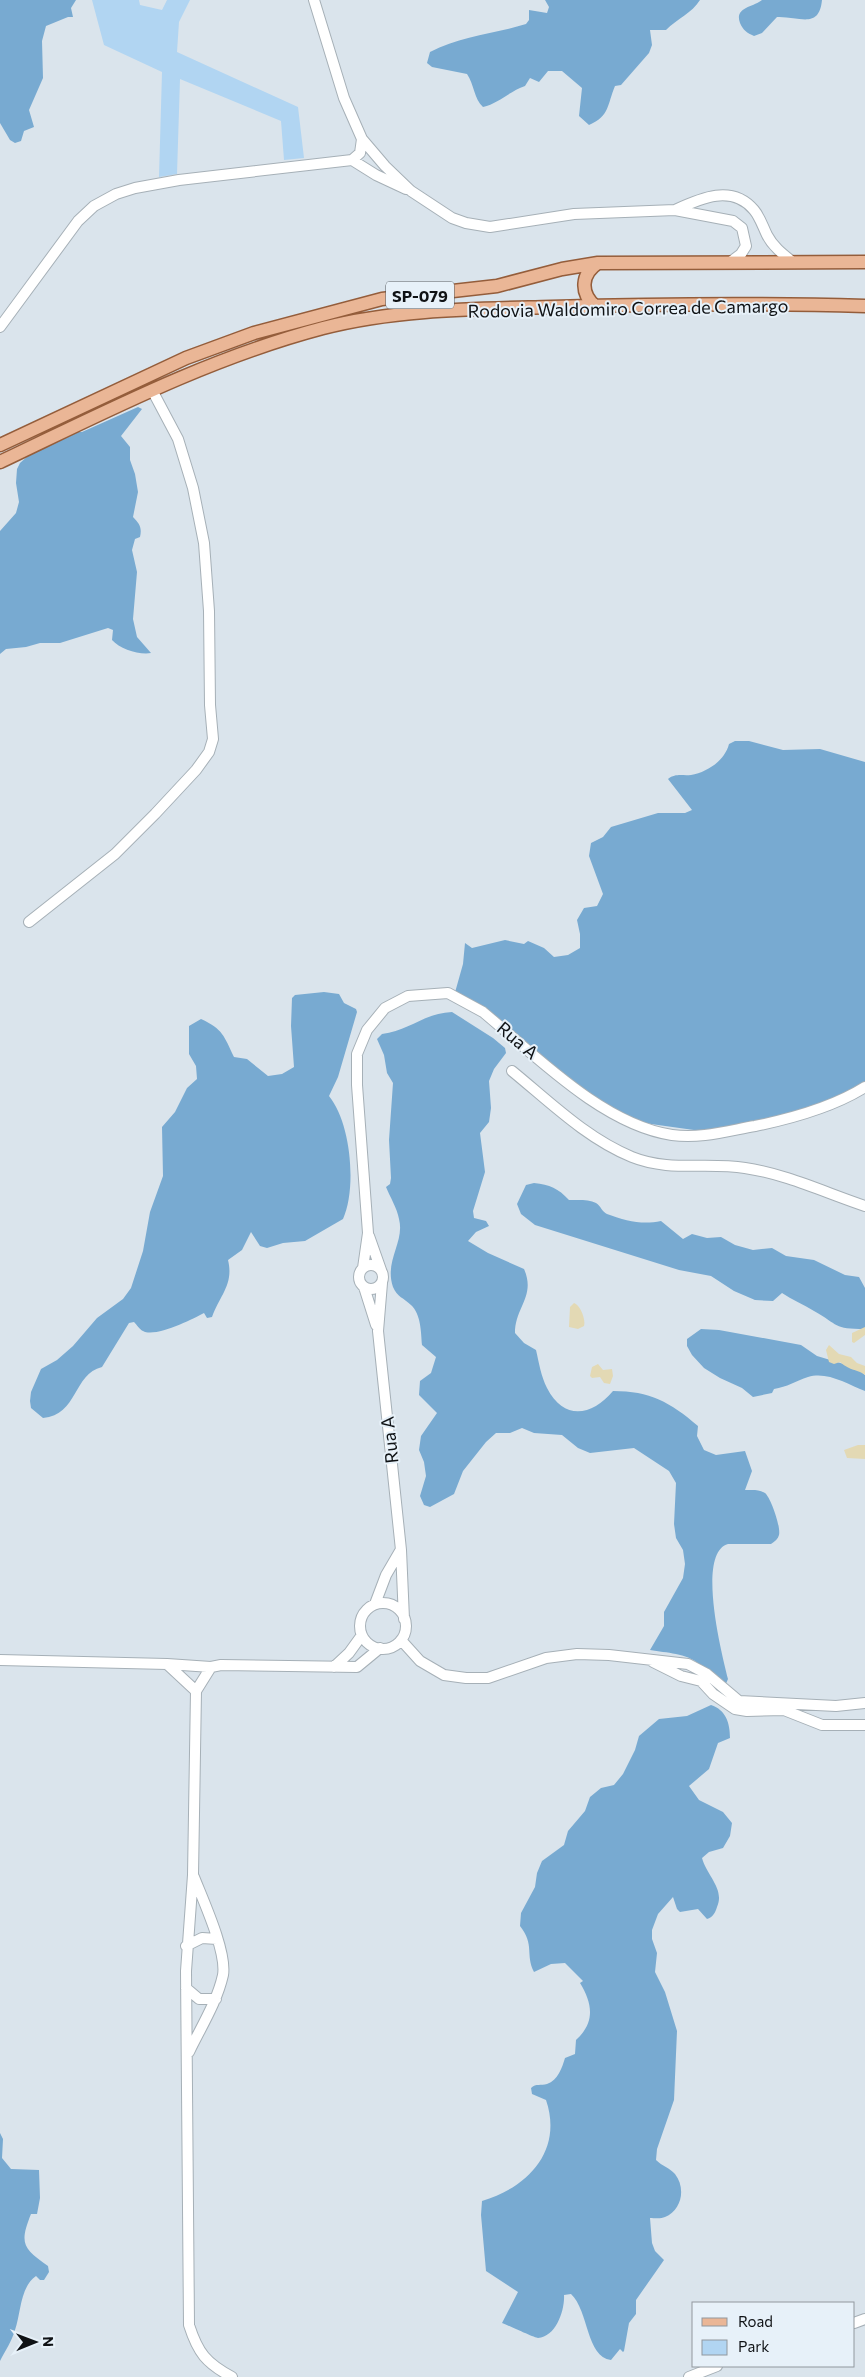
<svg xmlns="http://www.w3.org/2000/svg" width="865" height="2377" font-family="Commissioner,sans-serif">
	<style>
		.green { fill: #b1d5f2 }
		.forest { fill: #78aad1 }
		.sand { fill: #e3d9b4 }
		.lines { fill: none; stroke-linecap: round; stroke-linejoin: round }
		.minor-casing { stroke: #a6b0b7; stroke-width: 12 }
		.major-casing { stroke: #945d3b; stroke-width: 15 }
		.minor { stroke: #fff; stroke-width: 10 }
		.major { stroke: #eab696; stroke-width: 12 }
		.labels { text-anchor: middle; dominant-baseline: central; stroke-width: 4; stroke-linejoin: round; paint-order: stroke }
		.shield { fill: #e7f1f9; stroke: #505559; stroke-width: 1 }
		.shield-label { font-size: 16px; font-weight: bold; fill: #0f1215 }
		.street-label { font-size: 18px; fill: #0f1215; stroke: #e7f1f9 }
	</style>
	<rect width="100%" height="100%" fill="#dae4ec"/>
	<!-- green -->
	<path class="green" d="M92,0H139L140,5L162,10L167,0H190L179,22L177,52L298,107L304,158L284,160L281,121L180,79L177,174L159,177L162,72L104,45Z"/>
	<!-- forest -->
	<path class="forest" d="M0,0H76L71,8L73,17H68L46,26L42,41L43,78L29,110L34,127L24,131L21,141L15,143L10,140L0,123Z
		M545,0H700C692,13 677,19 666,30H650L652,45L649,53L621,85L615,86C607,105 610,116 589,125L579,116L582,88L562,71H548L539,82L530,78L525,86C510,91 499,103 483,107C474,99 474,84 467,74L432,67L427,63L430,52C460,36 494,34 526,24L529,20V10L547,13L549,7Z
		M762,0H822C819,30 799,16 777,17L762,33L754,36C747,33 743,30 740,23C734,7 754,7 762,0Z
		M138,407L142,409L121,436L130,447V460L135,474L138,492L133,517C140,524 142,528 140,537L135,539L132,550L137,572L133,619L137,637L151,653C139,655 120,649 112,640L113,630L108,628L60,643H40L26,647L6,649L0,654V531L16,513L19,502L16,483L17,469L20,463L29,455L68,432H82Z
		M735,741H749L783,750L820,749L865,762V1090L831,1110L803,1117L701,1131L651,1124L629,1119L592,1100L500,1022L454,996L463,964L465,943L472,948L505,940L524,944L528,941L544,948L554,957L568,955L580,948V934L577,920L584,908L597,906L603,894L589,856L591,843L603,837L611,827L658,813H685L692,810L668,779C676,773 682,776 691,775C708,772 725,760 729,744Z
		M324,992L339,994L344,1003L356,1009L357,1012L338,1077L329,1096C351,1123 357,1188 343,1219L305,1241L283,1243L267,1248L260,1246L251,1232L242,1250L228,1260C234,1284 220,1295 212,1317L207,1318L204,1313C193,1319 155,1338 143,1331C140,1330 137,1325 134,1322L129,1323L102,1367C73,1374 78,1415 43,1418L31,1408L30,1401L31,1392L41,1369L57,1360L73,1346L97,1318L123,1299L131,1288L143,1251L150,1212L163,1176L162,1127L175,1112L187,1088L197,1079L196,1066L189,1054V1026L201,1019C223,1029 224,1036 234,1057L247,1059L268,1076L282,1074L294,1067L291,1026L292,998L295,995Z
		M452,1012L493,1038L505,1048L506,1053L494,1069L489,1081L491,1108L489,1122L480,1133L485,1172L473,1211L474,1218L486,1221L489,1226L476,1232L468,1241L488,1253L524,1269C536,1296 515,1307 515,1333L524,1343L536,1350C539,1363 541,1376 547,1388C564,1421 592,1416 613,1391C650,1391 670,1402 698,1426L697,1436L704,1450L716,1455L745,1451L752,1471L745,1490C752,1490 759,1489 765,1493C771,1498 781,1527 779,1535C778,1539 775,1541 771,1544H728C696,1553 722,1655 728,1679L724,1688C713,1683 708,1672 699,1664C686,1653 667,1653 650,1650L664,1626V1612L683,1578L685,1564L683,1550L676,1538L674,1524L676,1483L669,1471L634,1448L590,1453L578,1448L562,1435L534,1433L522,1428L510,1433H496L486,1442L463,1471L454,1494L430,1507L424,1505L420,1496L426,1476L424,1462L419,1450L421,1436L437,1413L419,1395L420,1381L431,1373L436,1357L422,1345C421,1332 421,1314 411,1305C404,1298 397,1297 393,1287C384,1261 405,1242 399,1219C397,1208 390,1197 386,1187L390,1184L391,1178L389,1140L393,1083L387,1073L384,1055L377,1039L382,1034C409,1031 424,1013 452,1012Z
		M534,1183C550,1185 558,1188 569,1200C577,1200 589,1199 596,1203C601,1206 602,1212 607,1214C626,1221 642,1225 661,1221L683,1239L692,1234L707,1238L721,1237L735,1245L753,1250L772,1248L786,1256L814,1260L845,1275L859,1277L865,1288V1329C833,1329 839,1325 814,1311C803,1304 792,1300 782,1293L773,1301L755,1300L734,1291L711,1276L679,1270L535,1225L521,1214L517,1204L526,1185Z
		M701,1329L719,1330L801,1345L817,1356L857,1368L865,1375V1391C847,1384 827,1371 808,1377C796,1381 787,1387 774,1389L772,1393L753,1397L742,1388L720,1378L704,1368L692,1355L687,1346V1339Z
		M711,1705C726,1710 730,1723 730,1738L718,1743L709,1769L689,1786L699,1800L723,1812L732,1823L730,1836L723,1848L709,1852L702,1858C707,1876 725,1889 717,1907C715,1913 713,1917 707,1919L698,1909L680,1912L677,1909L673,1897L658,1914L652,1930V1939L657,1953L655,1972L665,1992L677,2031L674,2100L657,2149L656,2160C662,2166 670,2168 675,2174C686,2188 682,2210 665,2217C661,2219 654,2218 650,2218L652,2243L655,2251L664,2260L636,2300V2314L629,2323L624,2351L623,2352L620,2349L611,2360C586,2357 589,2311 571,2294L564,2295C565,2310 556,2337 538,2338C535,2338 507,2325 502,2323L518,2292L486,2271L481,2215L482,2201C529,2187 563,2150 546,2100L532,2094L531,2088C536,2083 541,2086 547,2084C558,2080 562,2068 565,2058L575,2054L576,2040C595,2023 593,2004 580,1983L583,1981L565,1963L551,1964L534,1972C525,1954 535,1945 520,1926L521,1913L535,1887L537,1873L542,1861L564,1845L568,1831L585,1811L590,1797L601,1788L614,1785L623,1774L635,1750L639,1736L659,1719L687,1716Z
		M0,2133L3,2139L2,2158L11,2169L39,2170L40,2198L37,2214H31C19,2244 23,2248 48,2266L49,2272L44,2280H40L36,2276C20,2287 21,2313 15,2330C12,2341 5,2351 0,2361Z"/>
	<!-- sand -->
	<path class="sand" d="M574,1303C580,1305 586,1319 584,1326L578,1329L569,1327L570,1307Z
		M865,1327V1335L854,1343L852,1342V1333Z
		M829,1345L839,1354L851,1357L857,1363L865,1366V1375C855,1368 852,1372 840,1362L834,1364L829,1362L826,1350Z
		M598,1364L603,1370L612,1369L613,1376L610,1384L604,1383L600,1377L592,1378L590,1376L592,1367Z
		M858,1445H865V1459L847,1458L844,1450Z"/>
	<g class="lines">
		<!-- minor casing -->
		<g class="minor-casing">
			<path id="minor" d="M314,0L344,98L362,139L385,166L411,191L452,218L466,223L490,227L574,214L675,210L733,221L742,228L746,246L741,254L729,263
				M352,160L376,175L406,189
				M675,210C701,198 732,184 754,210C760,217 763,227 767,235C773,247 784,255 794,263
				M0,327L78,221L94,206L116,194L135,188L179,180L352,160L360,153L362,139
				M29,922L115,854L155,814L196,770L209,752L213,739L210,705L209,611L204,543L193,488L178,439L152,390
				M512,1071C550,1102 586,1138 632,1157C669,1172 707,1162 745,1168C786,1174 826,1193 865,1206
				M369,1236L381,1270
				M359 1277a12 12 0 1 1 24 0a12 12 0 1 1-24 0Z
				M363,1268L368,1233L357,1085V1054L367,1030L385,1008L408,996L448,993L483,1012C535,1055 603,1125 672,1135C700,1139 727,1131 755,1126C789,1119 835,1106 865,1087
				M382,1283L378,1331L401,1550L404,1619
				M364,1287L376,1325
				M360 1626a23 23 0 1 1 46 0a23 23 0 1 1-46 0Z
				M375,1604L386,1575L400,1551
				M401,1640L420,1661L444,1675L466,1678H488L546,1658L577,1654L609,1655L688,1664L707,1674L739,1701L836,1706L865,1703
				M0,1660L167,1664L211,1667
				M653,1662L681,1676L701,1681L713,1694L735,1709L747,1711L784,1710L822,1725H865
				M167,1664L196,1691
				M334,1667L349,1653L362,1635
				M186,1946L202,1938L217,1939
				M186,1988L199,1999H216
				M189,2052C201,2027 217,2002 223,1975C227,1952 203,1900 194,1877
				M854,2323L865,2319
				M232,2377C206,2363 198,2353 189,2325L186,1971L193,1875L196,1691L211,1667L221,1665L357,1667L380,1648
				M689,2377L717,2366"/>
		</g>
		<!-- major casing -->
		<g class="major-casing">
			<path id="major" d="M595,306C580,293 581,274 598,263
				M0,445L186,358L254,333L382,299L497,286L562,269L598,263L865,262
				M0,462C105,412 209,358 323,328C396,309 475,309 551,307C655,304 760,303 865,306"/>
		</g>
		<!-- minor -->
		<use href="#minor" class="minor"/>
		<!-- major -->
		<use href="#major" class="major"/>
	</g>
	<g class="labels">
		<!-- shield labels -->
		<rect class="shield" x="386" y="281.5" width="68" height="27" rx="4"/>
		<g class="shield-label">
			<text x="420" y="295">SP-079</text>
		</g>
		<!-- street labels -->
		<g class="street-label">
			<text transform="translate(628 308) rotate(-1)">Rodovia Waldomiro Correa de Camargo</text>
			<text transform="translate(518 1040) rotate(40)">Rua A</text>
			<text transform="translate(389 1440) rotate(-96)">Rua A</text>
		</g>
	</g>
	<!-- legend -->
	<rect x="692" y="2302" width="162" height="65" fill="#e7f1f9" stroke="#91989e"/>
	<rect x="702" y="2318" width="25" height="8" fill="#eab696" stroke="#91989e"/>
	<text x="738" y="2327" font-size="15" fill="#0f1215">Road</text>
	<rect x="702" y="2340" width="25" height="15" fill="#b1d5f2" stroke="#91989e"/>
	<text x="738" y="2352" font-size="15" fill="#0f1215">Park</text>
	<!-- north arrow -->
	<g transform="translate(35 2342) rotate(89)" stroke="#e7f1f9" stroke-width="4" paint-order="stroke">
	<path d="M0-4L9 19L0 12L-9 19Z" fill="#0f1215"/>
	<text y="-8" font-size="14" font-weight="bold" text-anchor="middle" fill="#0f1215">N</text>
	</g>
</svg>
